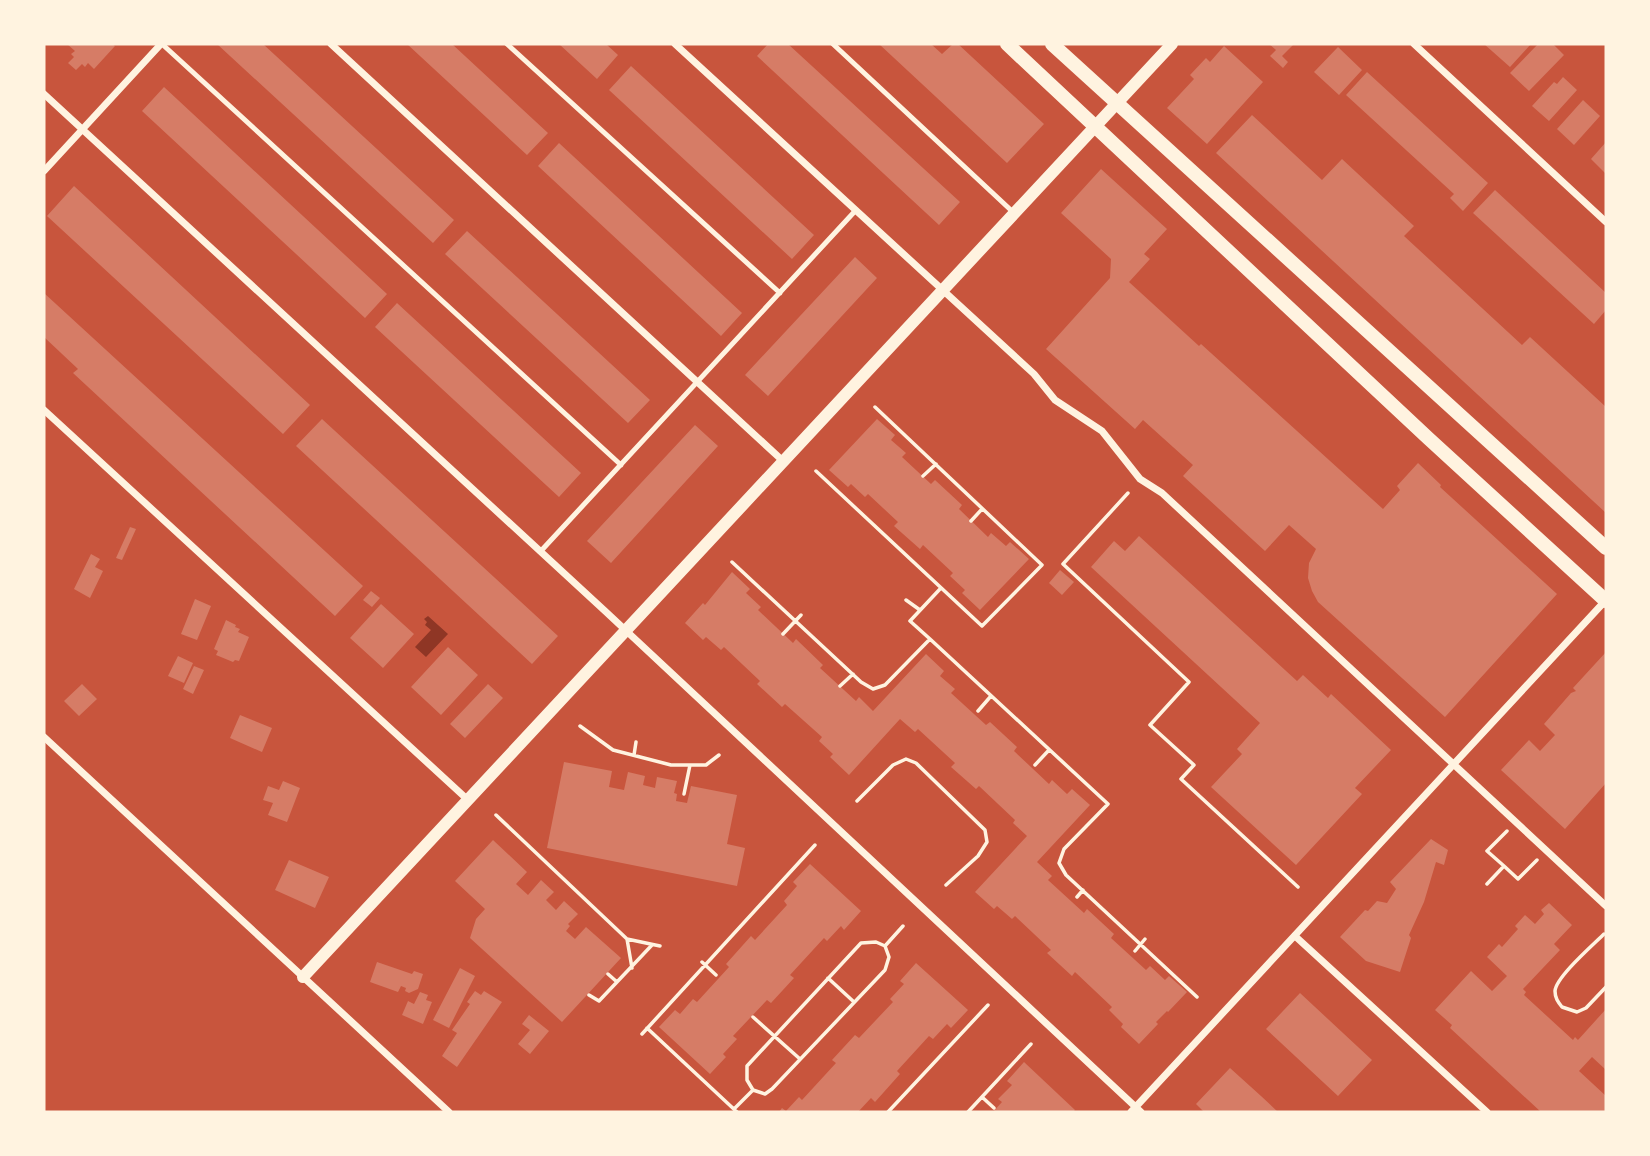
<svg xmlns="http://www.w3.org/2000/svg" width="1650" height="1156" font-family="'Crimson Pro',serif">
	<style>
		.water { fill: #8f3625 }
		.building { fill: #d67c66 }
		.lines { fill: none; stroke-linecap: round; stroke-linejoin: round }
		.path { stroke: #fff3e0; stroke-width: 3.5 }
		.service { stroke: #fff3e0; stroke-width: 5 }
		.minor { stroke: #fff3e0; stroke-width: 7 }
		.tertiary { stroke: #fff3e0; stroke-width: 12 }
		.secondary { stroke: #fff3e0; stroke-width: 14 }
	</style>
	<rect width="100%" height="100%" fill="#c8553d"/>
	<!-- water -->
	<path class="water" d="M428,616L448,634L426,657L415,647L431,630L425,625L427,622L424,619Z"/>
	<!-- building -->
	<path class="building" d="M67,44H112L115,46L94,69L88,63L85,67L82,64L76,70L68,63L74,57L71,54L75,51Z
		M217,44H263L454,220L433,243Z
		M407,44H452L548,133L527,155Z
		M559,44H606L618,55L597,79Z
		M768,44H788L960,202L939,225L757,56Z
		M879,44H931L942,54L953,44H958L1044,124L1007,163Z
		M1269,44H1294L1282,56L1288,62L1283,68L1270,56L1276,50Z
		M1484,44H1531L1510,67Z
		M1538,44H1553L1564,55L1529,91L1510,73Z
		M1224,46L1263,82L1207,144L1167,108L1194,79L1190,75L1206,58L1210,62Z
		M1338,47L1362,70L1339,95L1314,72Z
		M631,66L814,235L792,259L609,90Z
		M1367,72L1488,183L1463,211L1450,198L1454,194L1346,95Z
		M1563,77L1577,90L1549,121L1532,106L1554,82L1557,84Z
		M164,87L387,294L365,318L142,111Z
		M1583,100L1600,116L1574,145L1557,129Z
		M1252,115L1322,180L1342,159L1414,226L1404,236L1522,345L1530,337L1606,407V513L1216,153Z
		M1606,142V171L1605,173L1591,159Z
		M559,143L742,313L721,336L538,166Z
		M1101,169L1167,229L1144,254L1150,259L1129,282L1199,346L1201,344L1383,509L1400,490L1397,486L1418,463L1441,485L1440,487L1557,594L1445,717L1318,602L1312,591L1308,578L1309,563L1316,549L1289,525L1265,551L1183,476L1193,465L1143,420L1135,429L1046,349L1110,278L1111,259L1061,213Z
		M74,186L310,405L283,434L47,216Z
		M1495,190L1606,293V310L1594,324L1473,213Z
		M467,231L650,400L628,423L445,254Z
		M855,257L877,278L768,396L745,375Z
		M44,293L363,586L335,616L73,373L78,369L44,337Z
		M397,303L581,473L559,497L375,327Z
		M322,419L558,636L532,664L296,446Z
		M877,419L895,435L891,440L906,453L902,457L931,484L935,480L962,505L959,509L988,537L991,533L1006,546L1010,542L1029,559L980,610L962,593L965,590L950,576L953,573L923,545L920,549L894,526L898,522L868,494L865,497L851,484L848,487L829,470Z
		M695,425L718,446L611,563L587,541Z
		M130,527L136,529L122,560L116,558Z
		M1139,536L1297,681L1303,675L1328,698L1331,694L1391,750L1355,788L1362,794L1296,865L1211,787L1242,754L1237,749L1260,723L1091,567L1114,541L1125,551Z
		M91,554L100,559L95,567L103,571L90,598L74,589Z
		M1060,570L1074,582L1062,595L1049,583Z
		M732,572L750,589L746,593L761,607L758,610L793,643L796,639L823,665L820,668L856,701L859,697L873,711L926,654L944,671L940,676L955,689L951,693L986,725L990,722L1017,747L1014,751L1049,784L1052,780L1067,794L1072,789L1090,805L1037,862L1052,876L1048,880L1084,913L1087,909L1114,934L1111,938L1146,970L1150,966L1165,980L1169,976L1187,992L1168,1012L1167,1011L1156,1022L1158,1024L1139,1044L1121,1027L1123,1024L1109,1010L1112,1007L1075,972L1072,976L1047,953L1051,950L1015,916L1012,919L997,906L994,909L975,892L1027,836L1013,823L1015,820L979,786L976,789L951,767L955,763L918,729L915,732L900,719L849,775L830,757L833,754L819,741L822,737L785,704L782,707L757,684L760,681L724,647L721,650L706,637L703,640L685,623L703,603L705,605Z
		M371,591L380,598L372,607L363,600Z
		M195,599L211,606L197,640L181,634Z
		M381,604L414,634L383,668L350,638Z
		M226,620L236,625L235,627L240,629L238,632L249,637L239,661L235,660L233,662L216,655L218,651L214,649Z
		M448,647L478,675L441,715L411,687Z
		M1606,652V783L1565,829L1501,770L1529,740L1540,751L1555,735L1544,724L1571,693L1576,691L1573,688Z
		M178,656L193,663L184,683L168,676Z
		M194,666L204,670L193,694L183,689Z
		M82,684L97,699L79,716L64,701Z
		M488,684L503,698L465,738L450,724Z
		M240,715L272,728L262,752L230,738Z
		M564,762L612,771L609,787L624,790L628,772L645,776L643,785L655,788L657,777L677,781L674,793L677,794L676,801L687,803L691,786L737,795L727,844L745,848L737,886L547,848Z
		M283,781L300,788L287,822L268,815L273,803L263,800L268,786L279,790Z
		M1431,839L1448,850L1444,865L1436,862L1424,902L1409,935L1411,938L1400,972L1366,961L1340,937L1365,910L1368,911L1377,901L1387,903L1396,889L1390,882Z
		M493,840L527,872L516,884L528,895L541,880L554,892L546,900L556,910L564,901L578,914L568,924L570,926L566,931L575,939L586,927L621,958L562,1022L470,938L476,919L485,909L455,881Z
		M289,860L329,877L315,908L275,890Z
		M810,864L861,911L844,930L841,926L827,941L824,938L790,975L794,978L771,1003L767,1000L733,1036L737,1039L723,1054L726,1057L710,1074L659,1027L675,1010L680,1014L693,999L697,1002L729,967L726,964L751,936L755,940L787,905L784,901L797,886L793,882Z
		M1549,903L1572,925L1554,944L1560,950L1523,989L1526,992L1524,995L1573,1040L1575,1037L1578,1040L1606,1009V1070L1592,1057L1579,1071L1606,1096V1112H1541L1450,1028L1452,1025L1435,1010L1471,971L1492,991L1507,976L1487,957L1499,944L1502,947L1518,929L1515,926L1525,915L1535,924L1544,914L1541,910Z
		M377,962L412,974L414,971L423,974L418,989L409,993L405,991L406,988L401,986L398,992L370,982Z
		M916,963L968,1010L951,1028L947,1024L933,1039L929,1036L897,1071L900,1074L875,1102L871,1098L858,1112H779L782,1108L786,1111L799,1097L802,1100L836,1063L832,1060L855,1035L859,1038L893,1002L890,999L904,984L900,981Z
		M460,968L475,976L449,1028L433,1020Z
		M475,991L481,995L484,991L502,1002L457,1067L442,1056L457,1033L452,1030L470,1004L467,1002Z
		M420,992L428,995L426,1000L432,1002L423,1024L402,1015L408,1001L414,1004Z
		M1300,993L1372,1060L1338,1096L1266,1029Z
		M529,1015L549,1031L530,1054L518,1044L530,1030L522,1024Z
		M1024,1062L1075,1110L1073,1112H993L1002,1102L998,1099L1012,1085L1007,1081Z
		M1230,1068L1261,1096L1278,1112H1204L1196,1104Z"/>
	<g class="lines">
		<!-- path -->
		<path class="path" d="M816,471L982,626L1042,565L875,407
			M923,476L936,464
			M1128,493L1063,564L1189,682L1150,725L1194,765L1181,779L1298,887
			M971,521L982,509
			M732,562L861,682L873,689L885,685L930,639L910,621L940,589
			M906,600L920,610
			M783,634L801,615
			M930,639L1108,804L1064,849L1059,863L1066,875L1197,997
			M840,686L853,674
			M978,711L991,696
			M580,726L613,750L671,765H706L719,755
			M634,755L636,742
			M1035,765L1049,750
			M684,794L690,765
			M857,801L893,765L906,759L916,763L985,830L987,842L978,856L946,885
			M496,815L627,939L660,946
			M1504,866L1518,879L1537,860
			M1487,884L1504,866L1487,851L1507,831
			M1077,897L1083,890
			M1604,934C1593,945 1556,977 1555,991C1555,998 1558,1002 1562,1007L1577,1012L1586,1008L1606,987
			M627,939L632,968
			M1135,951L1145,939
			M702,962L716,975
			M608,974L617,982
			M828,978L854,1002
			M589,995L599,1001L652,945
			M753,1017L800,1059
			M647,1028L737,1112
			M642,1034L815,845
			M753,1090L765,1094L772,1089L885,970L889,957L885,946
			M982,1097L994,1108
			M734,1109L753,1090L747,1080V1066L861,943L876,942L885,946L903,926
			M888,1112L988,1005
			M968,1112L1031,1044"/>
		<!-- service -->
		<path class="service" d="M162,44L621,465
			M507,44L780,293
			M833,44L1014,213
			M540,552L856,210"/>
		<!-- minor -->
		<path class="minor" d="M331,44L783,461
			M675,44L1034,374L1055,400L1102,431L1140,479L1162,493L1606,906
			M1414,44L1606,222
			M44,94L605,611L1141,1112
			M44,171L161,44
			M44,410L468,800
			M44,737L449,1112
			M1295,936L1487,1112
			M1131,1112L1606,600"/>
		<!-- tertiary -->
		<path class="tertiary" d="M303,977L1172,44"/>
		<!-- secondary -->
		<path class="secondary" d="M1007,44L1428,438L1606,601
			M1052,44L1606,548"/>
	</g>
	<!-- border -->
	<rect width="1650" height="1156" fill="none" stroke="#fff3e0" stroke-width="91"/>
</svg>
